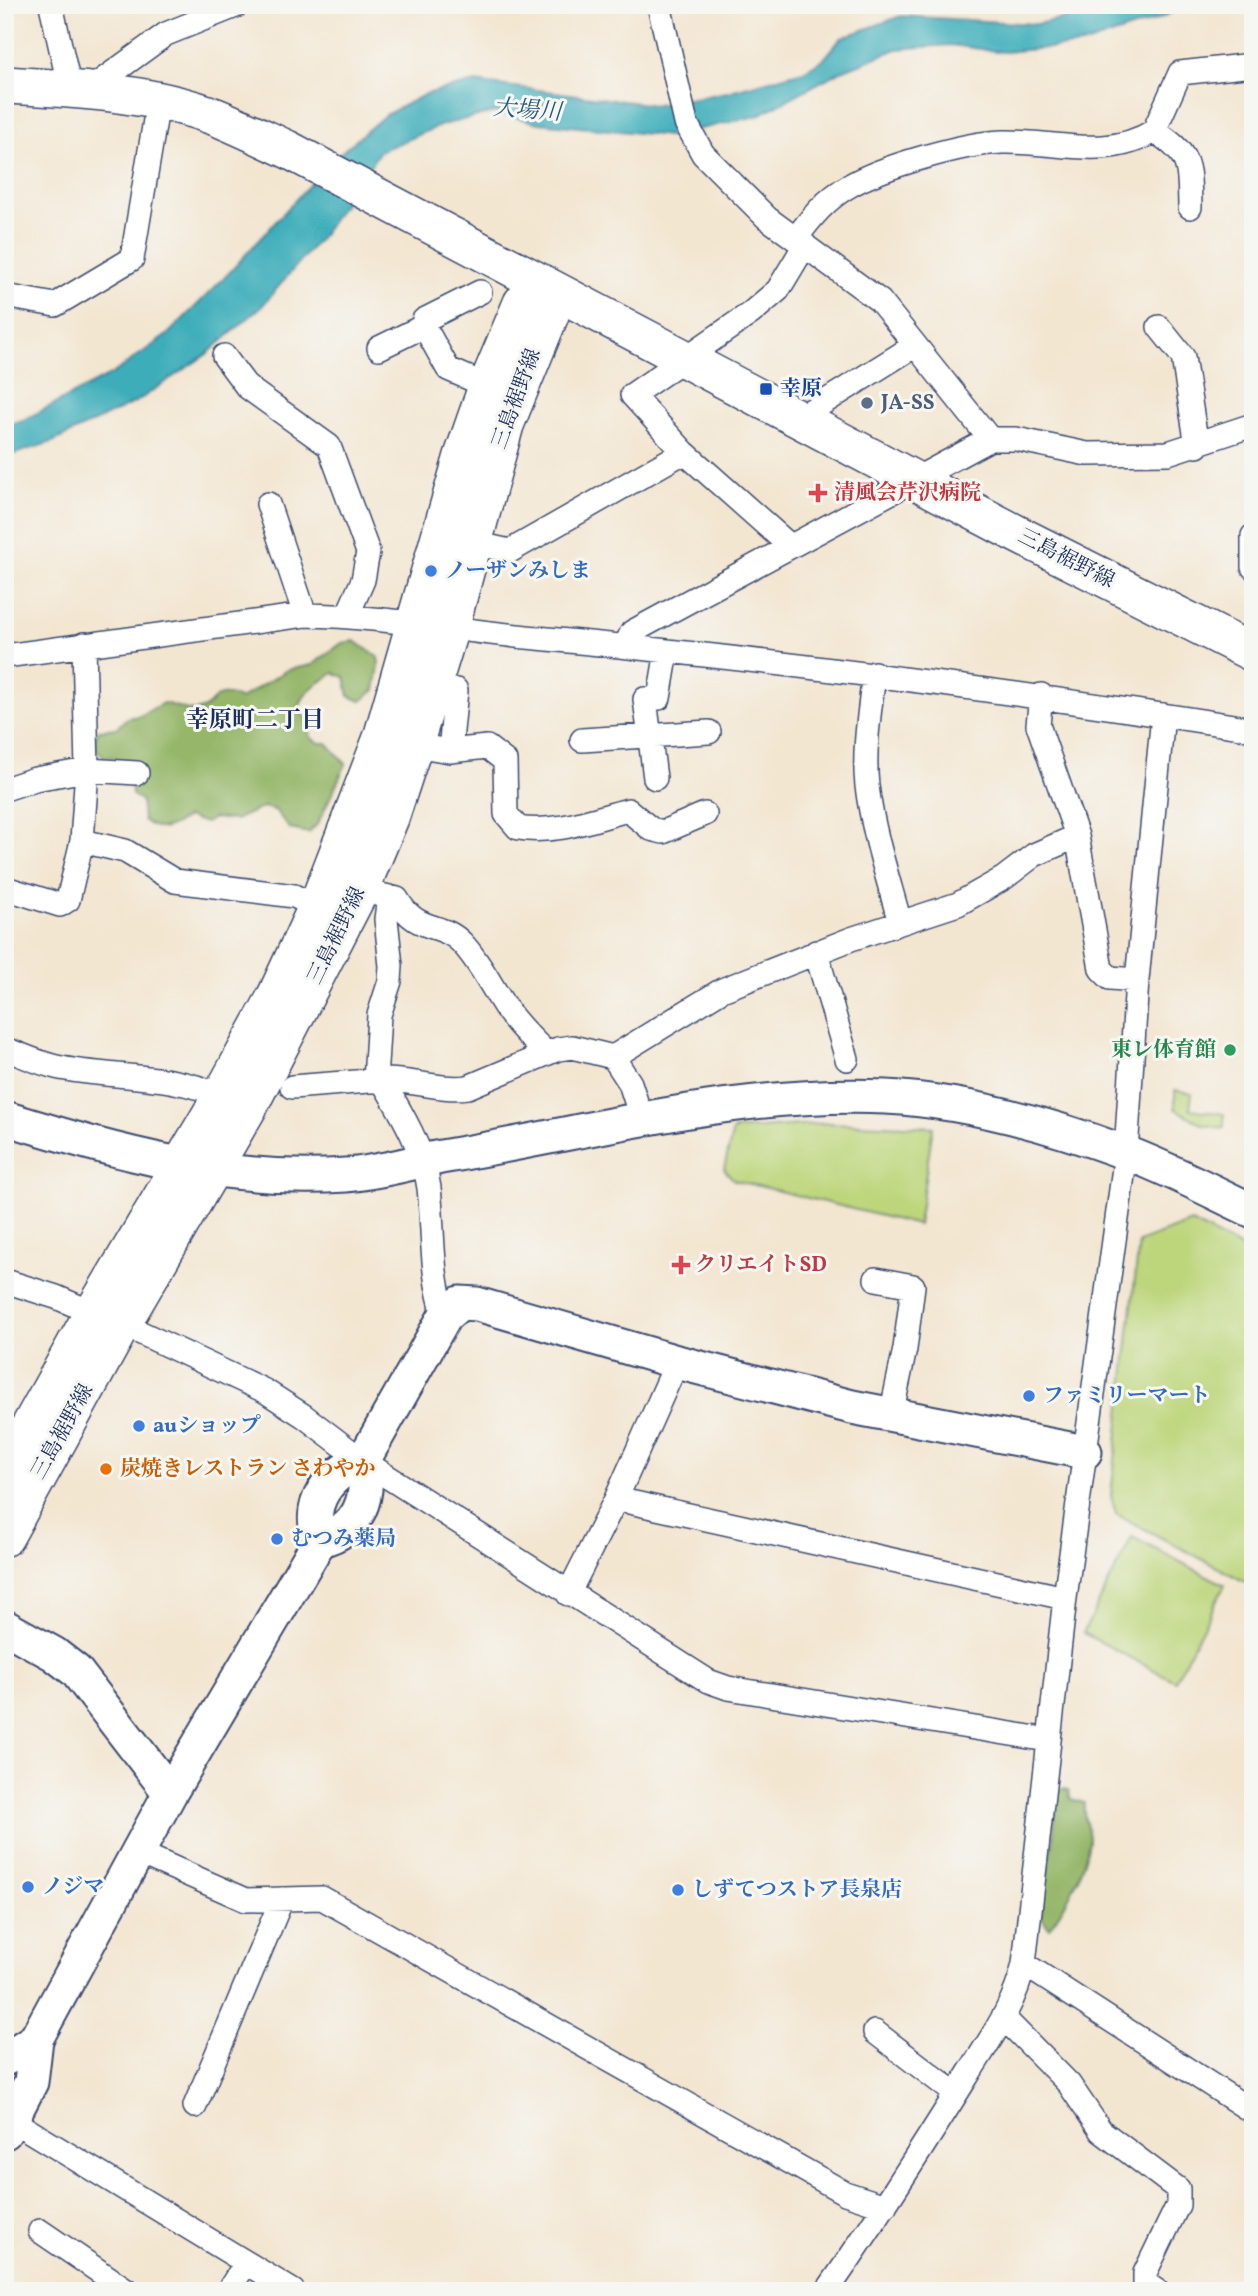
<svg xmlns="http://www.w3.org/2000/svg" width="1258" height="2296" font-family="Vollkorn,'Noto Serif JP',serif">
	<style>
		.green { fill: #bdd67b; stroke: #6c826c; stroke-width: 2 }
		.forest { fill: #96b76b; stroke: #587364; stroke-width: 2 }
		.water { fill: #3eadba; stroke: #2c6e8c; stroke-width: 2 }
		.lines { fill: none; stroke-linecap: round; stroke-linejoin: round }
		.street-casing { stroke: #3b4a6f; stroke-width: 26 }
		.secondary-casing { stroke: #3b4a6f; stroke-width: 37 }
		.primary-casing { stroke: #3b4a6f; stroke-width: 40 }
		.street { stroke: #fff; stroke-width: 23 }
		.secondary { stroke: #fff; stroke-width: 33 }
		.primary { stroke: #fff; stroke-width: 37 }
		.transit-dot { fill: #1a4fb4; stroke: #f6f6f2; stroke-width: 2.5 }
		.service-dot { fill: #5c6f8a; stroke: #f6f6f2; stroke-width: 2.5 }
		.health-dot { fill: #e0444e; stroke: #f6f6f2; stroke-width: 2.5 }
		.shop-dot { fill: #3f7fe0; stroke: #f6f6f2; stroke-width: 2.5 }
		.leisure-dot { fill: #2e9e5b; stroke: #f6f6f2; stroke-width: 2.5 }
		.food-dot { fill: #e8710a; stroke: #f6f6f2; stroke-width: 2.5 }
		.labels { text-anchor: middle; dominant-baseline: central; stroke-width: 6; stroke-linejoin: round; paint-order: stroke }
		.transit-label { font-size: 21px; font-weight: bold; fill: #164399; stroke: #f6f6f2; text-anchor: start }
		.street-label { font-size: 21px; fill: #1b2f5e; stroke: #f6f6f2 }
		.service-label { font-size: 21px; font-weight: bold; fill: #4e5e75; stroke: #f6f6f2; text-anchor: start }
		.health-label { font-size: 21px; font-weight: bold; fill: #be3a42; stroke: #f6f6f2; text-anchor: start }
		.shop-label { font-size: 21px; font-weight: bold; fill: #366cbe; stroke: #f6f6f2; text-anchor: start }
		.leisure-label { font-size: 21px; font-weight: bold; fill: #27864d; stroke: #f6f6f2; text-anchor: end }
		.food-label { font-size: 21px; font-weight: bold; fill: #c56008; stroke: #f6f6f2; text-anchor: start }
		.water-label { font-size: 23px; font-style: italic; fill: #275b7e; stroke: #f6f6f2 }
		.neighbourhood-label { font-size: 23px; font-weight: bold; fill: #1b2f5e; stroke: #f6f6f2 }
	</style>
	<rect width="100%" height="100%" fill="#f6f6f2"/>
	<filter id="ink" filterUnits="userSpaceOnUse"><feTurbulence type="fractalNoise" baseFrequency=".0143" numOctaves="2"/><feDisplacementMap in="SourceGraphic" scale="14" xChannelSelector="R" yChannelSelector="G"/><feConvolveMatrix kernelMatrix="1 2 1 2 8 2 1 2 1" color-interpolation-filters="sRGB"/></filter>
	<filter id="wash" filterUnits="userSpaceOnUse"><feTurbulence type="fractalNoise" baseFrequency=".00686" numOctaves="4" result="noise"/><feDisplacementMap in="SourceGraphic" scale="28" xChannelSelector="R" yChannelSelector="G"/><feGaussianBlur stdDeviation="1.57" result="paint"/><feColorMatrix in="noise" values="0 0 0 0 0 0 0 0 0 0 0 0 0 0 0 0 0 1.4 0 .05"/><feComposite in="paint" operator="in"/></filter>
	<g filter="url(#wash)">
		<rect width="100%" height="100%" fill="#f3e6d1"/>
		<!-- green -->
		<path class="green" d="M1175,1090L1192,1093L1190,1109L1224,1114V1128L1204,1125L1175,1109Z
			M829,1123L933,1127L918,1225L734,1180L724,1169L733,1130Z
			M1191,1222L1253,1254V1586L1116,1514L1111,1496L1139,1242Z
			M1132,1537L1225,1585L1175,1681L1083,1633Z"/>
		<!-- forest -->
		<path class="forest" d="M355,641L378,657L379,666L375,690L361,701L349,696L345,677L334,673C317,685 304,688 298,711L307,718L311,738L320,743H327L346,764L318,823L309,833L290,829L275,810L263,807L235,820L214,818L205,823L187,817C169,829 161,834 143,820L141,800L132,795L131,778L115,757H105L96,749L95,738L99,730L117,728L127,718L140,716L163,703C173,704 187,712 196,711C219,707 209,686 240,699L287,670L312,665L342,643Z
			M1061,1789L1068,1790L1071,1799L1084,1803C1082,1818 1090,1831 1089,1841C1084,1870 1067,1905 1049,1928L1042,1918V1905L1053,1842L1055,1800Z"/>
		<!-- water -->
		<path class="water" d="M1113,5H1185L1161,18L1082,45L1003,52L951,45L897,49L839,72L757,116L669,136L539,123L494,112L442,125L380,151L321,237L262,306L207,354L136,402L52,442L5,457V426L26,419L112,374L167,335L228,274L331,161L385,115L426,94L475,82L655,105L727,92L803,71L824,59L841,38L901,16L1036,24L1104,10Z"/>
	</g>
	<g filter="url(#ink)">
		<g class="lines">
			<!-- street casing -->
			<g class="street-casing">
				<path id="street" d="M51,5L70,89
					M659,5L686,123L703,154L767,218L880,301L990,439H1016L1087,454L1168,453L1253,425
					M89,90L166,34L238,5
					M1154,131C1191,154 1189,165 1190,207
					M796,238C811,218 826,199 849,186C881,167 965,143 1002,142C1054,140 1106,161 1154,131L1180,73L1253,65
					M5,296L55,305L132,259L158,102
					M424,326L448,369L487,386
					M1159,327L1183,357L1197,446
					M379,348L424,326V320L480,292
					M224,356L247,387L329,446L368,552L363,580L348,614
					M799,418L914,346
					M268,504L305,615
					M1253,536V567
					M473,543L510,551L684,452
					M790,546L684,452L632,395L751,313L778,290L805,245
					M625,646L632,632L990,439
					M5,656L305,615C383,616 459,631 537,638C777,660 1015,692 1253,729
					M874,673C870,711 863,749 867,786C873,833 888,878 900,923
					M1041,695L1038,725L1077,836L1101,969L1110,978L1137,980
					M582,740L709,732
					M414,745L450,751L487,747L505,761L506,814L518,828C557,834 590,820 628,810L651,829L663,832L705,814
					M450,751L456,690
					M655,778L645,699L659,698L667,651
					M5,789L35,779L87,770L84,644
					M82,841L87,770L137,773
					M5,888L60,905L68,900L82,841L125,851L175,881L294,896L317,907
					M360,890L397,899C417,934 441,921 462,943C480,962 491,986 505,1007C516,1024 531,1038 545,1052
					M816,952L847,1059
					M5,1049C22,1055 39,1063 56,1067C111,1079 168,1072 221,1096
					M613,1057L630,1083L642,1120
					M382,1080C411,1079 440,1091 468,1087L558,1049L572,1047L613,1057L722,990L851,939L958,904L1004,878L1034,855L1077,836
					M375,1081L379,1015L390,981L391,966L386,919L389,897
					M292,1087L382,1080C401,1112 424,1150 429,1188C434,1232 430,1273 445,1316
					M876,1279L913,1286L905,1349L891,1415
					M5,1281L56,1297L93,1313
					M122,1324L265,1391L304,1416L363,1461L708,1681L728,1688L1048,1740
					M616,1499L1065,1598
					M568,1594L616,1499L677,1362
					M137,1852L246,1900L322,1898L845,2193L885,2206
					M1024,1964L1253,2112
					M1003,2017L1069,2084L1101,2131L1178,2189V2205L1145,2273V2283L1157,2291
					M875,2032L956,2094
					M195,2106L282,1899
					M13,2121L293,2291
					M40,2231L128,2291
					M228,2291L246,2263
					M827,2291C876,2221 921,2150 966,2078C988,2042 1015,2006 1024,1964L1065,1598L1126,1153L1137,980L1163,715"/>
			</g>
			<!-- secondary casing -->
			<g class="secondary-casing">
				<path id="secondary" d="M5,1118C120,1153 224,1183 346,1175C377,1173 409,1163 441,1157C588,1133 735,1090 886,1097C967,1101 1048,1124 1124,1152C1168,1168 1210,1191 1253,1211
					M320,1540C305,1504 329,1473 363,1461L445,1316L460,1303L477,1304L677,1362L852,1407L1085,1452
					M5,1627L54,1654L76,1671L170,1793
					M5,2059L36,2039
					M5,2132L31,2082L36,2039L170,1793L320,1540C359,1531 371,1497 363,1461"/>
			</g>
			<!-- primary casing -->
			<g class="primary-casing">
				<path id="primary" d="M5,85C75,89 150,92 216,117C241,127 265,139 289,150L1017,534L1253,653
					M5,1471L93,1313L217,1104L275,998L317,907L382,738L463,456L488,384L522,303L546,287L550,315L505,425L450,628L412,751L390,818L360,890L248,1108L122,1324L5,1537"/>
			</g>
			<!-- street -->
			<use href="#street" class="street"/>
			<!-- secondary -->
			<use href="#secondary" class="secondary"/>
			<!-- primary -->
			<use href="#primary" class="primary"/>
		</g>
	</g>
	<!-- markers -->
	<rect class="transit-dot" x="759" y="382" width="14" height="14" rx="3.5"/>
	<circle class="service-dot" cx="867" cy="403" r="7"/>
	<g class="health-dot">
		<path d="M814.5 482.5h7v7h7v7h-7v7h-7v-7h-7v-7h7z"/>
		<path d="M677.5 1254.5h7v7h7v7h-7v7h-7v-7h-7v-7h7z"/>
	</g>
	<g class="shop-dot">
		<circle cx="431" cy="571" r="7"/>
		<circle cx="1029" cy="1396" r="7"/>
		<circle cx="139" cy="1426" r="7"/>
		<circle cx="277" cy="1539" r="7"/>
		<circle cx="28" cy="1887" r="7"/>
		<circle cx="678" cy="1890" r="7"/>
	</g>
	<circle class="leisure-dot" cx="1230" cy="1050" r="7"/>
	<circle class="food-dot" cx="106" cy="1469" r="7"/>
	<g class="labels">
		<!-- transit labels -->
		<g class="transit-label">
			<text x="780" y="389">幸原</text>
		</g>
		<!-- street labels -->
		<g class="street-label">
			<text transform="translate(517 399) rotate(-70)">三島裾野線</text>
			<text transform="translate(1066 559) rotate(27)">三島裾野線</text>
			<text transform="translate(337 936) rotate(-64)">三島裾野線</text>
			<text transform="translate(63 1432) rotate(-61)">三島裾野線</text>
		</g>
		<!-- service labels -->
		<g class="service-label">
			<text x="881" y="403">JA-SS</text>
		</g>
		<!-- health labels -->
		<g class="health-label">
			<text x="834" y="493">清風会芹沢病院</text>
			<text x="695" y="1265">クリエイトSD</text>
		</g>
		<!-- shop labels -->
		<g class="shop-label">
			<text x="445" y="571">ノーザンみしま</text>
			<text x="1043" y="1396">ファミリーマート</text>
			<text x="153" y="1426">auショップ</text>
			<text x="291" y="1539">むつみ薬局</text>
			<text x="42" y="1887">ノジマ</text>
			<text x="692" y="1890">しずてつストア長泉店</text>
		</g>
		<!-- leisure labels -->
		<g class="leisure-label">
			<text x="1216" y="1050">東レ体育館</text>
		</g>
		<!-- food labels -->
		<g class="food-label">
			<text x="120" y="1469">炭焼きレストラン さわやか</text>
		</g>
		<!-- water labels -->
		<g class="water-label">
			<text transform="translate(527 111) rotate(4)">大場川</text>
		</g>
		<!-- neighbourhood labels -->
		<g class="neighbourhood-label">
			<text x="255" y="721">幸原町二丁目</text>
		</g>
	</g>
	<!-- margin -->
	<rect width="1258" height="2296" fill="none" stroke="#f6f6f2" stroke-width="28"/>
</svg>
